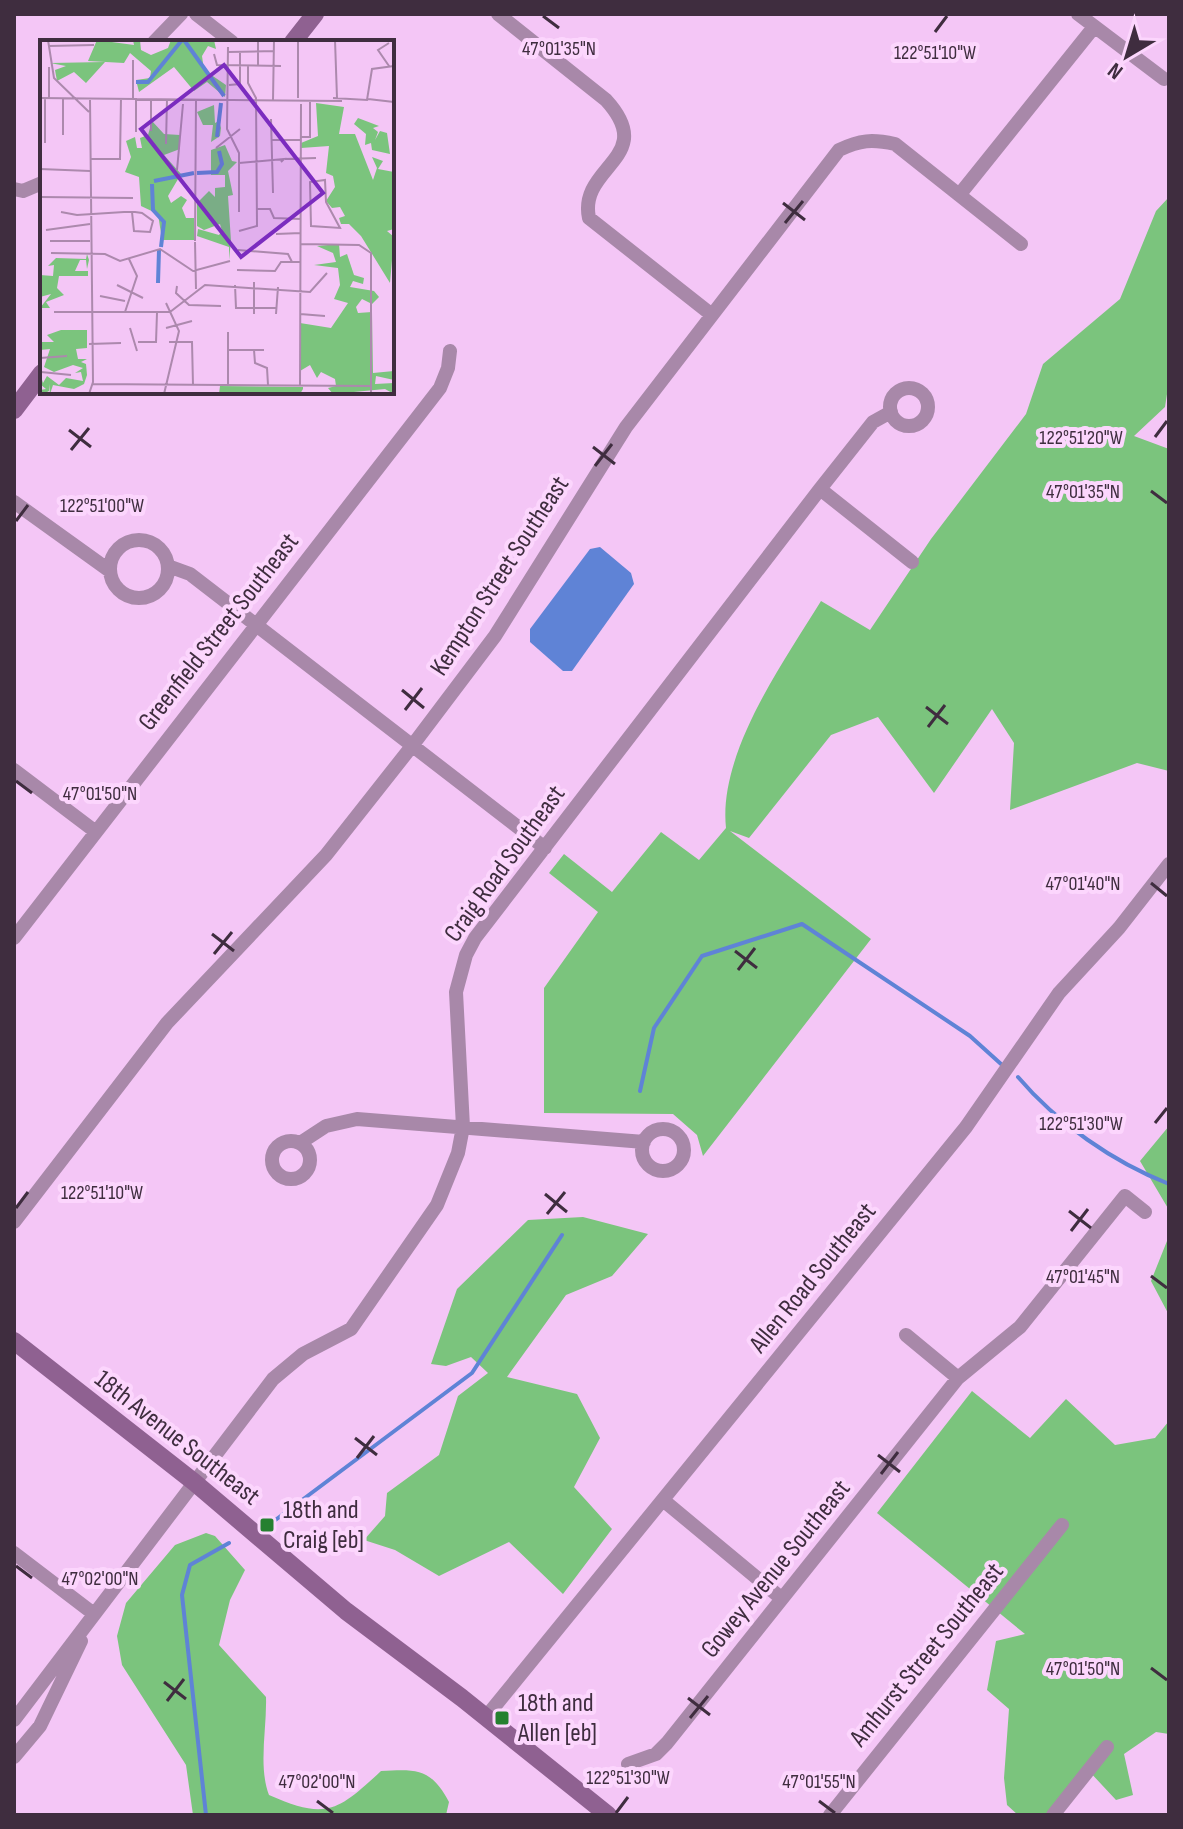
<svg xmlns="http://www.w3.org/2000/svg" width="1183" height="1829" font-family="'Sofia Sans Condensed',sans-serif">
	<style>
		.green { fill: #7bc47d }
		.water { fill: #5f83d6 }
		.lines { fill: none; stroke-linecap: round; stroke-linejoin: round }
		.stream { stroke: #5f83d6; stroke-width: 4 }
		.street { stroke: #a888a9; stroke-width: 14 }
		.secondary { stroke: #8f6191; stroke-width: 18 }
		.ticks { fill: none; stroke: #3f2d3f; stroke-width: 3 }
		.poi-dot { fill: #258030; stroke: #fcd6fd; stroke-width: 3 }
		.labels { text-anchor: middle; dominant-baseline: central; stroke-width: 8; stroke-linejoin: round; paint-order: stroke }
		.street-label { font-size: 26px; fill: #3f2d3f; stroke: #fcd6fd }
		.poi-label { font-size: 26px; fill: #3f2d3f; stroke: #fcd6fd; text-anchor: start }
		.inset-river { fill: none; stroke: #5f83d6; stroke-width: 4 }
		.inset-road { fill: none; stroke: #ac89ad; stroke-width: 2 }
		.view { fill: #7b2cbf; fill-opacity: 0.15; stroke: #7b2cbf; stroke-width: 4 }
		.inset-edge { fill: none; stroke: #3f2d3f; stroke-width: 4 }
		.ticks-label { font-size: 20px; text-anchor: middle; fill: #3f2d3f; stroke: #fcd6fd; stroke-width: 8; stroke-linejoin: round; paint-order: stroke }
	</style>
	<rect width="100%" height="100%" fill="#f4c6f6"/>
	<!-- green -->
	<path class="green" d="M1169,197V381L1165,407L1134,436L1169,449V771L1137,763L1010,810L1014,743L992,709L934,793L878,717L831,735L749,838L730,831L871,939L703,1156L697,1135L673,1114L544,1113V988L598,912L549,873L564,854L612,892L661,832L699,860L726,828C718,753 783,663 821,601L870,630L931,539L1026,414L1043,364L1120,299L1156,211Z
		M1169,1126V1210L1140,1161Z
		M583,1217L648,1234L612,1276L566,1295L507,1377L577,1394L600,1438L574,1487L612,1529L563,1594L509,1542L439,1576L395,1550L364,1540L385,1516L387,1493L439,1455L458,1396L488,1373L471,1357L446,1366L431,1364L457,1289L528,1220Z
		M1169,1236V1315L1151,1281Z
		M972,1391L1030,1438L1066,1399L1115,1445L1155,1438L1169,1421V1734L1156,1732L1124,1754L1133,1795L1116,1800L1088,1770L1053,1815H1018L1007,1805L1004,1778L1009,1709L987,1690L996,1641L1025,1634L877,1513Z
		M206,1533L215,1536L245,1570L230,1600L219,1645L266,1697C267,1729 258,1766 269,1795C326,1820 337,1812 381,1771C417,1769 431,1768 449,1802L446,1815H193L186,1765L122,1665L117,1636L126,1603L175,1545Z"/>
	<!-- water -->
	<path class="water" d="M600,547L631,573L634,584L572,671H563L530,642V629L590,549Z"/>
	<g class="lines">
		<!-- stream -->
		<path class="stream" d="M1018,1077C1057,1123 1113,1162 1169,1184
			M640,1091L654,1028L702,956L802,924L970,1036L1001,1064
			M274,1521L472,1373L562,1235
			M206,1815L182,1595L190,1565L229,1543"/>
		<!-- street -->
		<path class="street" d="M196,14L232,42
			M498,14L606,100C659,158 578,166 589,218L712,315
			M1078,14L1164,79
			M154,42L181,14
			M14,189L23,191L42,183
			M960,194L1094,27
			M890 407a19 19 0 1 1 38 0a19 19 0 1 1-38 0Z
			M820,489L912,562
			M14,502L110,571
			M110 569a29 29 0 1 1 58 0a29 29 0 1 1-58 0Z
			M168,566L190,574L545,848
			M14,770L96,832
			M14,938L440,388L448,368L450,351
			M642 1150a21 21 0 1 1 42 0a21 21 0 1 1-42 0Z
			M272 1160a19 19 0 1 1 38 0a19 19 0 1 1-38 0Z
			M300,1143L326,1126L357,1119L644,1142
			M14,1222L167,1023L326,855L412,746L495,636L626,427L839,150C860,140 872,139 895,144L1021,244
			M906,1335L958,1378
			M663,1500L781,1598
			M14,1553L94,1614
			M486,1717L966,1127L1059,993L1119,928L1169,864
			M14,1720L273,1379L303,1354L351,1329L437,1205L458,1153L463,1127L456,992L466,955L475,938L820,489L873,422L891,412
			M14,1757L40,1726L81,1641
			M628,1764L656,1754L667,1743L958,1378L1020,1327L1125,1196L1145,1212
			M830,1815L1062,1525
			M1053,1815L1107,1747"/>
		<!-- secondary -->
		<path class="secondary" d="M293,42L315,14
			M14,410L42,373
			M14,1341L194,1482L346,1611L462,1698L608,1815"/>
	</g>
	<!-- ticks -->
	<path class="ticks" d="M543,16L559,28M935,32L947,16M783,203L805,220M785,223L803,201M69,430L91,447M1155,437L1167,421M593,447L615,464M71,450L89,428M595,466L612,444M1151,491L1167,503M16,521L28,505M402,690L424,708M926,707L948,724M405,710L422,688M928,727L945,705M16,781L32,793M1151,883L1167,896M212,934L234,951M735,951L757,968M214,954L232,932M738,970L755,948M1155,1123L1167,1108M545,1194L567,1212M16,1208L28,1192M1069,1211L1091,1228M547,1214L565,1192M1071,1231L1088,1209M1151,1276L1167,1288M355,1438L377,1455M878,1455L900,1472M357,1458L374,1436M881,1474L898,1452M16,1566L32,1578M1151,1668L1167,1680M164,1682L186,1699M688,1698L710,1715M167,1701L184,1679M690,1718L708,1696M317,1801L333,1813M819,1801L835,1813M616,1813L628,1797"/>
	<!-- markers -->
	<g class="poi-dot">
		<rect x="259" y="1517" width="16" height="16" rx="4"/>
		<rect x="494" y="1710" width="16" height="16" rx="4"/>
	</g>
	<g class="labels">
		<!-- street labels -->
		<g class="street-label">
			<text transform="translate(500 576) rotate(-57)">Kempton Street Southeast</text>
			<text transform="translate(219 632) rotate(-52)">Greenfield Street Southeast</text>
			<text transform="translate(505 864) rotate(-54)">Craig Road Southeast</text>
			<text transform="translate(813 1278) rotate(-51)">Allen Road Southeast</text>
			<text transform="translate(177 1438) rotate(38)">18th Avenue Southeast</text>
			<text transform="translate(776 1569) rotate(-51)">Gowey Avenue Southeast</text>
			<text transform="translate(927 1655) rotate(-51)">Amhurst Street Southeast</text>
		</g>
		<!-- poi labels -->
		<g class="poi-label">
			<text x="283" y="1510">18th and<tspan x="283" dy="30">Craig [eb]</tspan></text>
			<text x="518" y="1703">18th and<tspan x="518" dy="30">Allen [eb]</tspan></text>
		</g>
	</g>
	<!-- overview -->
	<g transform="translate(40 40)">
		<rect width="354" height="354" fill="#f4c6f6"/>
		<path d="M57,0L94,5L93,0H100L101,10L111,15L128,8L131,0H174L176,9L168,6L162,16L164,30L186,45L185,57L167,42L154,51L134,27L99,52L96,40L110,38L111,31L90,13L84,23L48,21ZM65,22L46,43L34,32L17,41L15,30L26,26L10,23ZM276,63L304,67L299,94H315L333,140L337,128L332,117L343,121L338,129L354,132V189L347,191L354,197L350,243L321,196L309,184H301L299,178L305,176L300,167L292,168L286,161L295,147L293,136L286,133L289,106L261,108V103L278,96ZM174,65L175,83L179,81L181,88L180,96L171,102L173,85H163L157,72ZM318,78L339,86L333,88L338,92L335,100L340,91L347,93L350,114L332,110L331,103L325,105L326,94L314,84ZM112,81L124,94L140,95V109L124,115L141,134L128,156L131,163L141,156L147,160L142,168L146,178H154V200H122L118,174L101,166L99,137L85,132L91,117L86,101L95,97L97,108H102L100,98L108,95ZM185,105L192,121L197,122L188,131L193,155L188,156L191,201L189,220V207L157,196L158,189L179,195L182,191L180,184L164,190L157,186V163L169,151L175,157V148L185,147V135H171V110ZM299,204L300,217L307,214L314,235L324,238L323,244L313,241L310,247L334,251L339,257L332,264L322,259L316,267L318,273L332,272L333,333L354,331V340L336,336L335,344L354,343V354L345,349L293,354L288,348L296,346L295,339L281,332L277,338L270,325L260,331V283L291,288L308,263L294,259L300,245L298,228L274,225L296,222L293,213L277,206ZM47,214L49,220L47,229L46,220H40L35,231H48V236H19L17,248L24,255L6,262L10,268H0L11,254L0,257V235L13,236L14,225L8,226L16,218L46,219ZM21,290H47V308L36,309L38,319H47L41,322L46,324L47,335L44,344L34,349L13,345L10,354L9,344V351L3,354L0,350L6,349L0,344V333L3,343L7,336L19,345L26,338L43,341L41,332L35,333L43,328L33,325L14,332L4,327L10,309L0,310V302H14L7,295ZM180,346L263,347V349L260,354H179Z" fill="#7bc47d"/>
		<path class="inset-river" d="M144,0L184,56M96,42H108L142,0M177,97L181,63M157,133L177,132L182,124L179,111M114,141L154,133M112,144L113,170L124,182L121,207M118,243L119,210"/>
		<path class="inset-road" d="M8,0L14,38L49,72M218,0V26M295,0L297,58M349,3L338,10L349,26M9,6L54,5M188,7L187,89L199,113V172M188,12L234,11M174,14L177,25L241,26M9,27V58M189,45L200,44V12M0,58L302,61M23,58V95M93,58V20M258,58V0M293,58L327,60L332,29L354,26M328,59L354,62M233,60L234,0M231,79L233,153M111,91V59M96,92V58M260,97H270V61M231,100H260M5,103V58M126,104L127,59M176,108L200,89M51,119H80L81,58M245,119L276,118M199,123L244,119L241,122M0,129L50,131M137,130L143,64M285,140L286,162L300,188L271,186L270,142ZM0,157L93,158M216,169H230L234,178L261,179M21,172L37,175L84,172H95L102,173L113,181L110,192L94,191L92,172M6,190L50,184M199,191L217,186L216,58L208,43V26M236,194L261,193M10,201H50M155,201L156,59M155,202L156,249M261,204L319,205L331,213V354M198,210L248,214L252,222M11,213L65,214L80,221L120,209L153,231L190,221M197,230L235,231L241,222H260M77,245L103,258M195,245L196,268H236M137,246L136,253L149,265L181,266M60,256L85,261M14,272H130L165,245L270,252L287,233M85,272L97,236L89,219M214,274V242M236,274L238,247M260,274L285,276M90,288L97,311M126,288L152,281M98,302H116L117,273M129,302H152L153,345M49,304L81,303M188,310H224M214,310L215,323L227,328L228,345M0,318L27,316M1,332L31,335M53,344L331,346M188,345V292M260,346L261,64M49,354L53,342L50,59M124,354L139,291L126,263"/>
		<path class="view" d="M184,25L283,153L201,217L101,89Z"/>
		<rect width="354" height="354" class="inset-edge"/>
	</g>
	<g class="ticks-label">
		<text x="559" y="55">47°01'35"N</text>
		<text x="935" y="59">122°51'10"W</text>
		<text x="1081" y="444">122°51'20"W</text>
		<text x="1083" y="498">47°01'35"N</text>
		<text x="102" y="512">122°51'00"W</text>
		<text x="100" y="800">47°01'50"N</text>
		<text x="1083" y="890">47°01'40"N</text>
		<text x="1081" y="1130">122°51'30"W</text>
		<text x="102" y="1199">122°51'10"W</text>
		<text x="1083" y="1283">47°01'45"N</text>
		<text x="100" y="1585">47°02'00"N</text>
		<text x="1083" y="1675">47°01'50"N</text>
		<text x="628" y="1784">122°51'30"W</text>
		<text x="317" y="1788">47°02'00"N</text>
		<text x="819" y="1788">47°01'55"N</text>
	</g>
	<!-- border -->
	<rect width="1183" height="1829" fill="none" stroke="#3f2d3f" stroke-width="32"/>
	<!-- north arrow -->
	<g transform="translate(1127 56) rotate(218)" stroke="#fcd6fd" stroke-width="6" paint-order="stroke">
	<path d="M0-6L14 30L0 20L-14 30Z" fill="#3f2d3f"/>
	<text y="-12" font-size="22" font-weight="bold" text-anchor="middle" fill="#3f2d3f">N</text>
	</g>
</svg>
